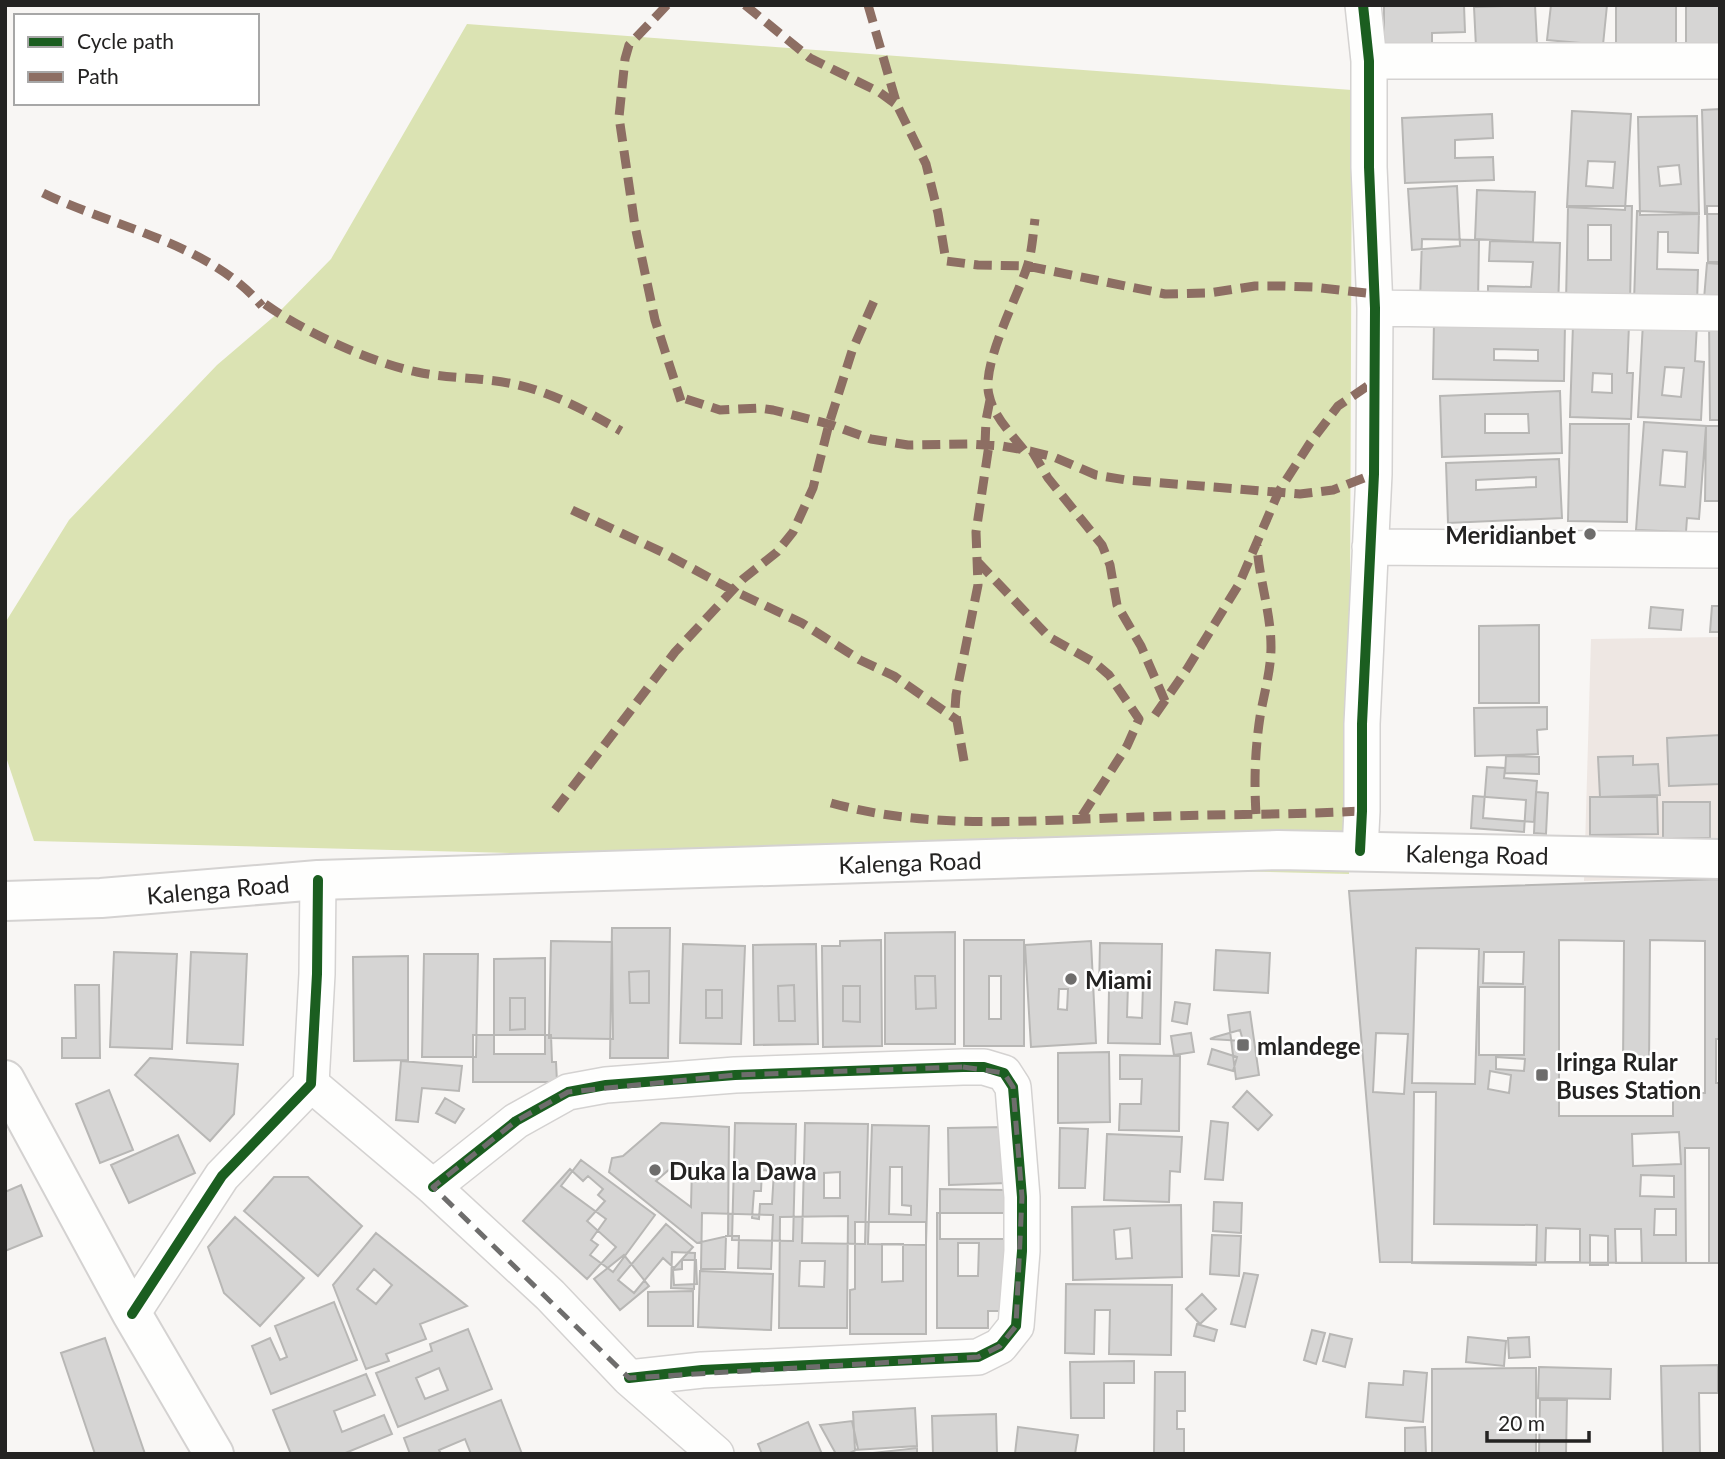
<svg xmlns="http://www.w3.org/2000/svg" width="1725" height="1459" font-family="Lato,sans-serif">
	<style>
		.built { fill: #eee7e3 }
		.green { fill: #dbe3b3 }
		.building { fill: #d6d5d4; stroke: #b8b7b5; stroke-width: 2; fill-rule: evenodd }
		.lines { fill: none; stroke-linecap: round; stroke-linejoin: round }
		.street-casing { stroke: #d4d2d1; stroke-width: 38 }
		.secondary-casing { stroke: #d4d2d1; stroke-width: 42 }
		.street { stroke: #fefefd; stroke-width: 35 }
		.secondary { stroke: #fefefd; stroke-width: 38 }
		.quiet { stroke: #8d6e63; stroke-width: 9; stroke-dasharray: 18 9; stroke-linecap: butt }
		.cycleway-casing { stroke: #fff; stroke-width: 15 }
		.cycleway { stroke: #1b5e20; stroke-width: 10 }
		.marked { fill: none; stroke: #6e6d6c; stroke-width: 5; stroke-dasharray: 14 9; stroke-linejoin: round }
		.poi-dot { fill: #6e6d6c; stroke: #fff; stroke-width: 2.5 }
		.labels { text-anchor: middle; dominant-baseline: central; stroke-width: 5; stroke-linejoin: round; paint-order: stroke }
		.poi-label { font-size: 24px; font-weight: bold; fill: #242322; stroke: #fff; text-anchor: start }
		.street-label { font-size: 24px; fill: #242322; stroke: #fff }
	</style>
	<rect width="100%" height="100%" fill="#f8f6f4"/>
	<!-- built -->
	<path class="built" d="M1720,637V877L1584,881L1591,639Z"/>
	<!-- green -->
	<path class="green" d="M467,24L1352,90L1349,874L34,841L5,754V623L69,520L217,365L278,313L331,259Z"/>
	<!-- building -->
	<path class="building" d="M1384,5H1464L1465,32L1432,33V43H1384Z
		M1535,5L1537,44L1476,47L1474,7Z
		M1551,5H1607L1603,45L1547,40Z
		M1616,5H1676V44H1616Z
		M1686,5H1720V46H1686Z
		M1720,109V214H1705L1702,110Z
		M1572,111L1631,114L1625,210L1567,207ZM1588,161L1615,162L1613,188L1586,186Z
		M1492,114L1493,138L1455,140V158L1493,157L1494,180L1405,183L1402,118Z
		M1697,116L1699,214L1640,215L1638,117ZM1679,165L1681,184L1660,186L1658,167Z
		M1457,186L1460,246L1412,250L1408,189Z
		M1477,190L1535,192L1533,242L1475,239Z
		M1568,206H1632L1630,303L1566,302ZM1588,225H1611V260H1588Z
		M1707,206H1720V262H1708Z
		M1637,211L1699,213L1698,253L1668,252V232H1658L1657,269L1698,270L1697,304L1634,302Z
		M1422,239L1479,240L1478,302L1420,301Z
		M1490,241L1560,243L1558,310L1488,308V286L1531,287L1533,262L1489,261Z
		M1707,263L1720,264V300L1704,299Z
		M1434,321L1565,323L1564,381L1433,379ZM1494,349L1538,350V361L1494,360Z
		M1709,321H1720V420H1710Z
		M1643,322L1697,324L1695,361L1704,362L1701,420L1638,417ZM1665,367L1684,368L1681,397L1662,395Z
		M1573,324L1629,325L1627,373H1633L1631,419L1570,417ZM1593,373L1612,374V393L1592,392Z
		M1560,391L1562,453L1442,457L1440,396ZM1485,414H1528L1529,433H1485Z
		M1644,422L1706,426L1699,519L1687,518L1686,532L1636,530ZM1663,450L1687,452L1685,487L1660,485Z
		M1570,424H1629L1627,522L1568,521Z
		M1706,426H1720V501H1705Z
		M1559,459L1562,518L1448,523L1446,463ZM1536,477V487L1476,490V480Z
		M1712,606H1720V632H1710Z
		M1651,607L1683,610L1681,630L1649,628Z
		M1539,625V703H1479V626Z
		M1547,707V729L1537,730L1538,754L1475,756L1474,708Z
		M1720,735V784L1669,786L1667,738Z
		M1506,756L1539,757V774L1505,773Z
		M1633,756V765L1658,764L1660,795L1600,797L1598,757Z
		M1487,767L1505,768L1504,778L1537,781L1534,822L1483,818Z
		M1536,792L1548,793L1546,834L1534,833Z
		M1473,796L1526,800L1524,832L1471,828Z
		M1590,797H1657L1658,834L1590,835Z
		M1663,802H1710V838H1663Z
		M1720,879V1263L1380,1262L1349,891Z
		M612,928H670L668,1058H610ZM649,971V1003H630L629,972Z
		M955,932V1044H885V933ZM915,976H935L936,1008L916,1009Z
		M881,940L882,1046L823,1047L822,946H840V941ZM843,986H860V1022L843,1021Z
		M964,940H1024V1046H964ZM989,976H1001V1019H989Z
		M1559,940L1624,941L1623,1067H1649L1650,940L1705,941V1093H1673V1116H1559Z
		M551,941L612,942L613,1039L549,1038Z
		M1091,941L1096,1043L1031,1047L1025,945ZM1059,989H1068L1067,1010L1058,1009Z
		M1100,943L1162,944L1160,1044L1108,1043L1109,990H1099ZM1128,984L1143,985L1142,1018L1127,1017Z
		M683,944L745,946L741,1044L680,1043ZM706,990H722V1018H706Z
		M816,944L818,1044L754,1045L753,945ZM794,985L795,1021H779L778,986Z
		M1416,948L1479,949L1475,1084L1412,1083Z
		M1216,950L1270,953L1268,993L1214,990Z
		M114,952L177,954L172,1049L110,1047Z
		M191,952L247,954L243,1045L187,1043Z
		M1484,952H1524L1523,984L1483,983Z
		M424,954H478L476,1057H422Z
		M408,956V1060L354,1061L353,957Z
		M545,958V1054H494V959ZM510,998H525V1029L510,1030Z
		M649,971V1003H630L629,972Z
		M915,976H935L936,1008L916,1009Z
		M75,985H99L100,1058H62V1038H76Z
		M794,985L795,1021H779L778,986Z
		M843,986H860V1022L843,1021Z
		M1479,987H1525L1524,1055H1479Z
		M706,990H722V1018H706Z
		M510,998H525V1029L510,1030Z
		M1175,1002L1190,1004L1187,1024L1172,1021Z
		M1250,1012L1259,1075L1236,1079L1228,1015Z
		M1240,1030L1243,1041L1210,1039L1215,1037Z
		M1191,1033L1194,1052L1174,1055L1171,1036Z
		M1376,1033L1408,1034L1404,1094L1373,1092Z
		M473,1035H551L552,1062H556L557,1082H473Z
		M1716,1039H1720V1083H1716Z
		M1212,1049L1237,1057L1233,1071L1208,1064Z
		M1109,1052L1110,1122L1058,1123V1053Z
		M1120,1055L1180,1056L1179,1131L1119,1130L1120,1104H1141L1142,1079H1120Z
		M1496,1057L1525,1059L1524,1071L1496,1069Z
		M150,1058L238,1064L234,1114L210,1141L135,1075Z
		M401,1061L462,1066L459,1091L422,1088L418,1122L396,1120Z
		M1490,1071L1511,1075L1509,1093L1488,1089Z
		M109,1090L133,1150L100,1163L76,1104Z
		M1247,1091L1272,1115L1258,1130L1233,1107Z
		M1414,1092H1436L1434,1224L1537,1225L1536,1265L1412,1263Z
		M445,1098L464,1109L455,1123L436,1113Z
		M1211,1121L1228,1123L1223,1180L1205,1179Z
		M661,1123L729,1127L728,1236L697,1243L609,1172L612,1158L623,1156ZM692,1165L691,1207L656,1181L672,1167Z
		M735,1123L796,1124L793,1241L732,1240ZM762,1170L774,1171L772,1204H760L759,1219L752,1218L754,1191H761Z
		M805,1123L868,1124L865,1244L802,1243ZM840,1172V1198H824V1173Z
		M872,1125L929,1126L926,1245L868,1244ZM890,1167H902V1205L911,1206V1215L889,1214Z
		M1006,1127L1007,1183L949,1185L948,1128Z
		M1060,1128L1088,1129L1085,1188H1059Z
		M1679,1132L1681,1164L1633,1166L1632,1134Z
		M1107,1134L1182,1137L1180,1172L1170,1171L1169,1202L1104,1200Z
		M178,1135L195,1173L129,1203L111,1165Z
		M1685,1148H1709V1263H1686Z
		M581,1160L655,1215L613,1272L590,1255L598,1245L591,1240L606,1219L561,1186Z
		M570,1169L583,1181L588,1176L603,1189L598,1195L605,1201L587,1221L616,1247L587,1279L523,1221Z
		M1641,1175L1674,1176V1197L1640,1196Z
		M274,1177H308L362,1226L318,1276L244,1211Z
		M21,1185L42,1236L5,1251V1192Z
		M940,1189L1005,1190L1004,1239H940Z
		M1214,1202L1242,1203L1241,1233L1213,1231Z
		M1181,1205L1182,1277L1073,1280L1072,1207ZM1130,1228L1132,1258L1116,1259L1114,1230Z
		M1655,1209H1676V1235H1654Z
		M702,1213L773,1215L771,1269L738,1268L739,1236H726L725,1269H701Z
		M937,1213H1005V1311H988V1328H937ZM958,1243H979L978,1276H958Z
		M848,1216L847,1328H779L780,1217ZM800,1261H825L824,1287L799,1286Z
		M235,1217L304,1278L260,1326L224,1293L208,1247Z
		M855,1222H926V1334H850V1290L855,1289ZM882,1244H903V1281L882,1282Z
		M666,1224L693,1247L674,1268L663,1258L634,1293L618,1280Z
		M1546,1228L1580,1229V1262H1545Z
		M1615,1229H1641L1642,1263H1616Z
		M376,1233L467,1306L420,1324L426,1339L386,1354L389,1361L366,1369L333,1285ZM374,1269L392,1285L376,1304L357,1289Z
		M1212,1235L1241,1236L1239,1276L1210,1274Z
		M1590,1235L1608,1236V1265H1590Z
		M672,1252L695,1253L694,1289L671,1288Z
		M624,1255L649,1286L620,1310L594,1279Z
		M682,1260H696L697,1284L674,1285L673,1270L682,1269Z
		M700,1271L773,1274L771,1330L698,1327Z
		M1244,1273L1258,1275L1245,1327L1231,1324Z
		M1066,1284L1172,1285L1171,1355L1109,1354L1110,1310H1095L1094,1354L1065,1353Z
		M693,1291V1326H648V1292Z
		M1202,1294L1216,1309L1200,1324L1186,1309Z
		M334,1302L357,1360L271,1394L252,1346L270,1338L280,1360L287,1357L275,1326Z
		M1197,1324L1217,1330L1214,1341L1194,1336Z
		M468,1329L492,1389L398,1427L376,1373L432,1351L430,1344ZM439,1368L448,1390L425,1399L416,1378Z
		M1312,1330L1325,1333L1316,1364L1304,1360Z
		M1330,1334L1352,1339L1345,1367L1323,1361Z
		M1468,1337L1506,1341L1504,1366L1466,1362Z
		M1529,1337L1530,1357L1509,1358L1508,1338Z
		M105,1338L145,1454H95L61,1353Z
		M1134,1361V1383H1104V1418H1071L1070,1362Z
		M1718,1365V1393H1699L1700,1454H1663L1661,1366Z
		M1539,1367L1611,1369L1610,1399L1538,1398Z
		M1536,1368V1454H1432V1369Z
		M1404,1371L1427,1373L1423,1422L1366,1417L1369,1383L1403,1385Z
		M1155,1372H1185V1411H1177V1429H1184V1454H1154Z
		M366,1374L375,1395L334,1411L342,1432L384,1415L392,1434L343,1454H291L273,1410Z
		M501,1400L522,1454H471L465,1439L439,1450L441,1454H410L404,1438Z
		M1540,1400H1567L1566,1454H1539Z
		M915,1408L917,1446L855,1450L853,1412Z
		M996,1414L997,1454H933L932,1416Z
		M852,1421L858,1449L848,1454H836L820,1425Z
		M808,1422L822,1454H762L758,1444Z
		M1018,1427L1078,1435L1075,1454H1015Z
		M1425,1427L1426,1454H1405V1428Z
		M917,1448V1454H864Z"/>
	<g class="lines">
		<!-- street casing -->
		<g class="street-casing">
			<path id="street" d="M1369,61H1720
				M1375,308L1720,313
				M1370,547L1720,550
				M1360,851L1362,811V724L1374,474L1375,308L1369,167V61L1363,5
				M311,1084L433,1187L550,1295L629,1378L716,1454
				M433,1187L516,1121L568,1092L606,1085L735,1075L963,1067H984L1004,1073L1013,1087L1022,1197V1251L1016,1326L1000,1346L978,1357L702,1370L629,1378
				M132,1314L222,1176L311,1084L317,974L318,880"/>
		</g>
		<!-- secondary casing -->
		<g class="secondary-casing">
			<path id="secondary" d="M5,901L101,898L318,880L1278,850L1720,859
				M5,1080L132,1314L214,1454"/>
		</g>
		<!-- street -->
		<use href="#street" class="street"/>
		<!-- secondary -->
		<use href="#secondary" class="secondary"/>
		<!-- quiet -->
		<path class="quiet" d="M667,5L629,45L625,59L619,117L635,226L655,320L681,401
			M745,5L810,58L879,92L897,105
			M868,5L897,105L926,164L938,213L946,261L978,265L1027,266L1165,294L1209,293L1255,286H1282L1313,287L1375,294
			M43,193C113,227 211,244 262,306
			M265,304C304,332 370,362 417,372C450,379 485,377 518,385C556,394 588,412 621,431
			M686,399L720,410L759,408L773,410L829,424L871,439L908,445L970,444L1002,446L1030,451L1054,457L1096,475L1126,480L1300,494L1333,490L1374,474
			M985,445L986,420L990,400
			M1024,450C1011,434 993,415 989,395C981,365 1017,298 1027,267C1032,252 1033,234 1035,219
			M1032,451L1048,478L1102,545L1110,565L1117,605L1141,646L1165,701
			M572,510L664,553L732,590L802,623L860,660L894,676L957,720
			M977,561L1049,637L1095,663L1109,675L1139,719L1127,746L1080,819
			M1155,715L1187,669L1239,584L1279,491L1310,443L1338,406L1375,381
			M964,761L955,709L956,695L978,585L976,532L989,445
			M831,803C932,831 1036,820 1138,817C1213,814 1288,815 1362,811
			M555,810L675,652L743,579L777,552L793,532L813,488L829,424L852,351L877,294
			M1256,814C1254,781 1255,750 1260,717C1264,693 1271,671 1271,647C1271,612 1259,580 1257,545"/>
		<!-- cycleway casing -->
		<g class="cycleway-casing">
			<path id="cycleway" d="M1360,851L1362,811V724L1374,474L1375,308L1369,167V61L1363,5
				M433,1187L516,1121L568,1092L606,1085L735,1075L963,1067H984L1004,1073L1013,1087L1022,1197V1251L1016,1326L1000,1346L978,1357L702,1370L629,1378
				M132,1314L222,1176L311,1084L317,974L318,880"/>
		</g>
		<!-- cycleway -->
		<use href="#cycleway" class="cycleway"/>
	</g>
	<!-- marked area -->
	<path class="marked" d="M963,1067L1004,1073L1013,1087L1022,1197L1016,1326L1000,1346L978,1357L629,1378L433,1187L516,1121L568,1092L735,1075Z"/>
	<!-- markers -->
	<g class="poi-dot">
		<circle cx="1590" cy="534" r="7"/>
		<circle cx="1071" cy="979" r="7"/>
		<rect x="1236" y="1038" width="14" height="14" rx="3.5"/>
		<rect x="1535" y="1068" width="14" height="14" rx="3.5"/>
		<circle cx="655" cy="1170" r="7"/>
	</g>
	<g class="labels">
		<!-- poi labels -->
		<g class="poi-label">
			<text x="1576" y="534" text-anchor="end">Meridianbet</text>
			<text x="1085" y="979">Miami</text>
			<text x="1257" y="1045">mlandege</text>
			<text x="1556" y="1061">Iringa Rular<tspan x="1556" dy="28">Buses Station</tspan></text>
			<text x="669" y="1170">Duka la Dawa</text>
		</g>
		<!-- street labels -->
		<g class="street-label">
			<text transform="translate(1477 854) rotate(1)">Kalenga Road</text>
			<text transform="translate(910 862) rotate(-2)">Kalenga Road</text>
			<text transform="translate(218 889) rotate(-5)">Kalenga Road</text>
		</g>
	</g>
	<!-- border -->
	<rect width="1725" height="1459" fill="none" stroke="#242322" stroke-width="14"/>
	<!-- legend -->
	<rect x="14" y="14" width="245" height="91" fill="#ffffff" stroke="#a7a7a7" stroke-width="2"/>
	<rect x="28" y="37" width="35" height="10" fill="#1b5e20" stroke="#a7a7a7" stroke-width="2"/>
	<text x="77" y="49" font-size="21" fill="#242322">Cycle path</text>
	<rect x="28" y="72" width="35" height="10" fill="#8d6e63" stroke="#a7a7a7" stroke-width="2"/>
	<text x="77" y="84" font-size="21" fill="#242322">Path</text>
	<!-- scale -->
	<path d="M1487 1431v10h102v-10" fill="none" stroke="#242322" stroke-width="3.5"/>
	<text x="1498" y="1431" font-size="21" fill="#242322" stroke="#ffffff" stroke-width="5" paint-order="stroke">20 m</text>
</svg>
